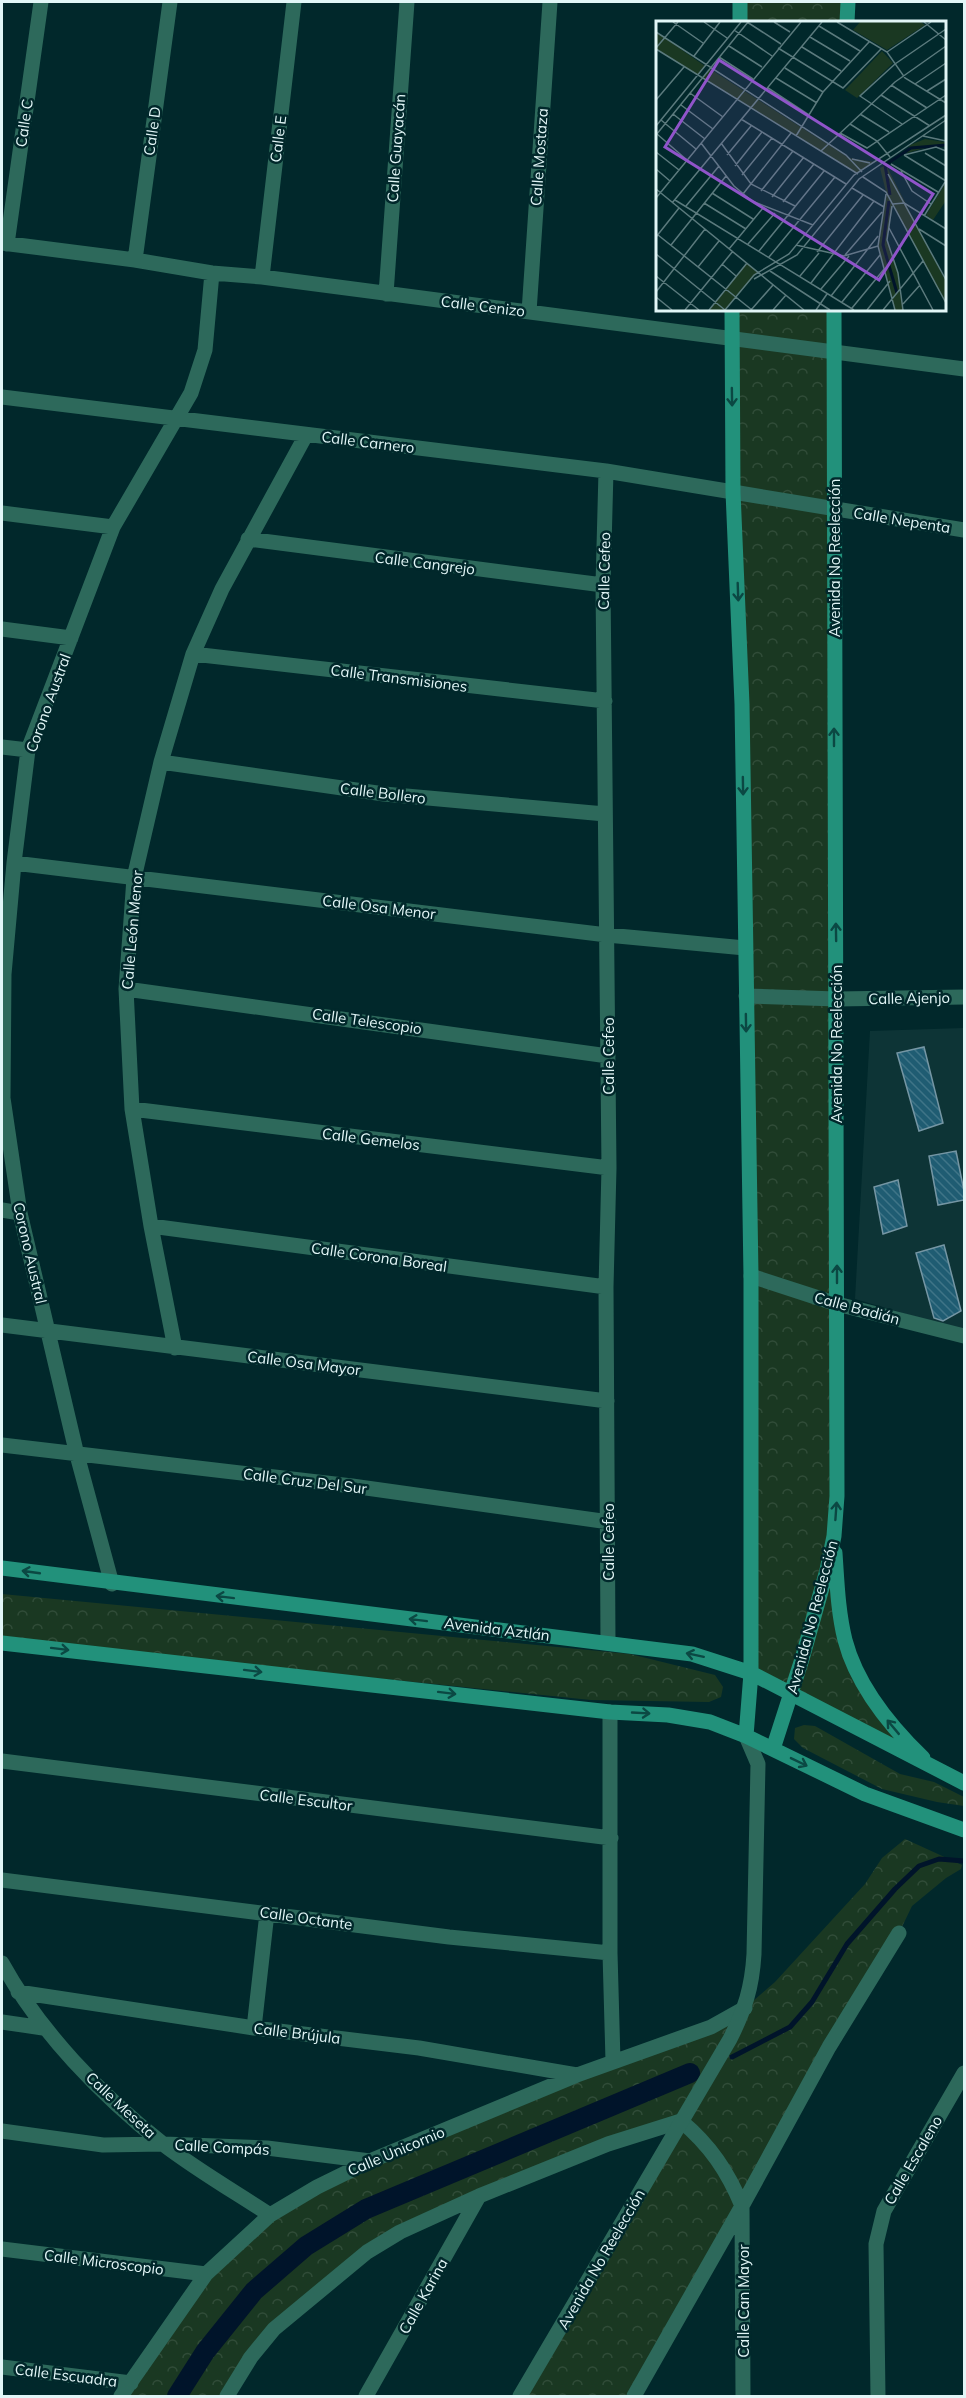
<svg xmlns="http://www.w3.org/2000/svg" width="966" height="2398" font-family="Mulish,sans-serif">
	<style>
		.built { fill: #0d3436 }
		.park { fill: url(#park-crowns) }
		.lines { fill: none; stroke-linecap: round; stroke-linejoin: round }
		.stream { stroke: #00142a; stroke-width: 5 }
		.canal { stroke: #00142a; stroke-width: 20 }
		.building { fill: url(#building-back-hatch); stroke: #7596a4; stroke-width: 1.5 }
		.minor { stroke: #2d695b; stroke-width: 15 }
		.tertiary { stroke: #2d695b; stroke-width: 15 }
		.secondary { stroke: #22917b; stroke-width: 15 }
		.oneway { stroke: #0b4843 }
		.labels { text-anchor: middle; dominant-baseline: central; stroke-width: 5; stroke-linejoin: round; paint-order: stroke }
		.street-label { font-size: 15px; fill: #e2f6f7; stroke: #01282b }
		.inset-river { fill: none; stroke: #00142a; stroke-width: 3 }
		.inset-road { fill: none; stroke: #5b7a7d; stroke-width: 1.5 }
		.view { fill: #9054ca; fill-opacity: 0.15; stroke: #9054ca; stroke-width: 3 }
		.inset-edge { fill: none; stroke: #e2f6f7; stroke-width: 3 }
	</style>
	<defs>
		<pattern id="park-crowns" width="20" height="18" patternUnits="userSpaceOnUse" patternTransform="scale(1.5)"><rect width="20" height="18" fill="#1a3822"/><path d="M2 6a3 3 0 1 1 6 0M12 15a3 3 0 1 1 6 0" fill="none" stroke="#304c38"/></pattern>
		<pattern id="building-back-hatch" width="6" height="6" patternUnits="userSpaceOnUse" patternTransform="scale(1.5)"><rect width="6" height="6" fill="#1f5c72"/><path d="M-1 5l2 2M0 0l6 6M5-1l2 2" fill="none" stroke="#3f7487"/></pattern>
	</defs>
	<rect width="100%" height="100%" fill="#01282b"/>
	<!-- built -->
	<path class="built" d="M964,1028V1331L855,1299L870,1031Z"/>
	<!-- park -->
	<path class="park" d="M740,2H848L847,22H740Z
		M732,309H834L838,1594L862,1680L934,1769L751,1673Z
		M2,1594L630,1654L715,1675L723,1687L721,1697L709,1702L591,1700L2,1640Z
		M804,1725L815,1726L900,1774L934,1782L964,1797V1806L937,1802L882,1789L803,1748L794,1739L795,1728Z
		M905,1839L962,1865L961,1869L946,1878L912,1906L899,1933L634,2396H523L681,2122L400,2232L274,2329L227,2396H121L206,2274L317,2187L745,2008L775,1982L865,1884L882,1858Z"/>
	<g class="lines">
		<!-- stream -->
		<path class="stream" d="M732,2057L790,2027L812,2002L847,1944L895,1889L919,1866L939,1859L964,1861"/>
		<!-- canal -->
		<path class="canal" d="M177,2396L205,2352L254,2291L306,2246L366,2209L690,2073"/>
	</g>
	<!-- building -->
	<path class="building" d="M924,1047L943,1123L919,1131L897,1053Z
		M956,1151L964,1191V1200L938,1205L929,1156Z
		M898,1180L907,1226L883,1234L874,1187Z
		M944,1245L961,1311L943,1321L934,1318L916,1253Z"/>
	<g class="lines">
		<!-- minor -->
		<path class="minor" d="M2,243L135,260L212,273L262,277L964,369
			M7,244L41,2
			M135,260L170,2
			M262,277L294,2
			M386,294L407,2
			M529,312L550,2
			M2,397L606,471L733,492
			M606,471L603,585L609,1168L606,1287L608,1642
			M2,513L113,527
			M248,539L603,585
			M2,629L71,638
			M193,654L605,701
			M2,747L28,750
			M161,762L384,794L605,814
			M14,863L607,935L745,948
			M126,989L608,1056
			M746,996L837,999L964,997
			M132,1109L609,1168
			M2,1210L20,1213
			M151,1226L606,1287
			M751,1276L837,1304L964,1336
			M2,1325L607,1401
			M175,1348L151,1226L132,1109L126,989L134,878L161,762L193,654L222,589L306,435
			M2,1445L352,1486L609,1522
			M112,1584L77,1455L20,1213L3,1098L4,974L14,863L28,750L113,527L191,393L205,350L212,273
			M610,1712V1953L613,2061
			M2,1761L611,1838
			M2,1880L449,1937L610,1953
			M2,1963C40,2032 101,2095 163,2144C197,2170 235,2192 270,2215
			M18,1992L254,2028L419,2048L577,2075
			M2,2022L43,2028
			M254,2028L267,1913
			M2,2131L103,2145L164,2144L267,2148L370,2161
			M2,2249L206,2274
			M2,2367L131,2383
			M121,2396L206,2274L270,2215L317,2187L370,2161L577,2075L711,2027L745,2008
			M227,2396L251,2357L274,2329L367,2252L400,2232L479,2196L608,2144L681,2121C710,2145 728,2172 742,2206L634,2396
			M366,2396L479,2196
			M743,2396L742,2206L829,2047L899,1933
			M878,2396L876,2244L884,2211L964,2073"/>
		<!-- tertiary -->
		<path class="tertiary" d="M733,492L964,530
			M520,2396L730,2039C745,2009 752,1988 754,1954L758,1764L746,1736"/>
		<!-- secondary -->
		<path class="secondary" d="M740,22V2
			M847,22L848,2
			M732,309L733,492L742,704L751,1276V1673L746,1736
			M835,1553C837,1582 838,1612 845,1640C857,1686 890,1726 923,1758
			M2,1568L692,1654L751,1673L964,1783
			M2,1643L610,1712L668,1715L710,1722L746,1736L865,1794L964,1830
			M773,1749L802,1659L827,1570L834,1536L837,1496L834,309"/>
	</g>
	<!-- one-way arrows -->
	<defs><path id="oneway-shaft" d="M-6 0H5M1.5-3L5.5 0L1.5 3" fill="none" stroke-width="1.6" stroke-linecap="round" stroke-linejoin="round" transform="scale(1.5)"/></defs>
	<g class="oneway">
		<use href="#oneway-shaft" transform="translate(732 397) rotate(89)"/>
		<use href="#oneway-shaft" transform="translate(738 592) rotate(88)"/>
		<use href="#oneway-shaft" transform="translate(834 737) rotate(-90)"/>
		<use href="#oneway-shaft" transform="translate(743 786) rotate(89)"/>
		<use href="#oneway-shaft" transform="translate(836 932) rotate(-91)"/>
		<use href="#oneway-shaft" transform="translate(746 1023) rotate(89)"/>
		<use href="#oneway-shaft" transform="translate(837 1274) rotate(-90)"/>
		<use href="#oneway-shaft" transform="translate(836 1511) rotate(-86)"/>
		<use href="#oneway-shaft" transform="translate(31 1572) rotate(-172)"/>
		<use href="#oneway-shaft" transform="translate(225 1597) rotate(-173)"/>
		<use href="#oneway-shaft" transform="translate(418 1620) rotate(-173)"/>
		<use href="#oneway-shaft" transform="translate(60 1649) rotate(7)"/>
		<use href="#oneway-shaft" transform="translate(695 1655) rotate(-168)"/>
		<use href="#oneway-shaft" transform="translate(253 1671) rotate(7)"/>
		<use href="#oneway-shaft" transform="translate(447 1693) rotate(7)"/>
		<use href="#oneway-shaft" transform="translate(641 1713) rotate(3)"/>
		<use href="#oneway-shaft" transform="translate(893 1727) rotate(-130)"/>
		<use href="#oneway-shaft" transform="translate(799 1762) rotate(26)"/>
	</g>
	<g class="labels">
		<!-- street labels -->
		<g class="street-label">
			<text transform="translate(24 123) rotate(-82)">Calle C</text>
			<text transform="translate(152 131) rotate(-82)">Calle D</text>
			<text transform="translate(278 139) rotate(-83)">Calle E</text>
			<text transform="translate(396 148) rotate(-86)">Calle Guayacán</text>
			<text transform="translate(539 157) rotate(-86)">Calle Mostaza</text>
			<text transform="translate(483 306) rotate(7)">Calle Cenizo</text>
			<text transform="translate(368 442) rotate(7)">Calle Carnero</text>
			<text transform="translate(902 520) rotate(9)">Calle Nepenta</text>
			<text transform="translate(834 558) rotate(-90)">Avenida No Reelección</text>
			<text transform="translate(425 563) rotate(7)">Calle Cangrejo</text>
			<text transform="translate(604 571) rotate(-89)">Calle Cefeo</text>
			<text transform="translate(399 678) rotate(7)">Calle Transmisiones</text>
			<text transform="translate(48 703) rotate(-70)">Corono Austral</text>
			<text transform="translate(383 793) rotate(7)">Calle Bollero</text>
			<text transform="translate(379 907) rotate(7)">Calle Osa Menor</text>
			<text transform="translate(132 930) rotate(-85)">Calle León Menor</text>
			<text transform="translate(909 998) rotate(-1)">Calle Ajenjo</text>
			<text transform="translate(367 1021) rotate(8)">Calle Telescopio</text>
			<text transform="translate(836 1044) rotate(-90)">Avenida No Reelección</text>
			<text transform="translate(608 1056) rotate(-90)">Calle Cefeo</text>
			<text transform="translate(371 1139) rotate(7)">Calle Gemelos</text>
			<text transform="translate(30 1253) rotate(77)">Corono Austral</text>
			<text transform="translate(379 1257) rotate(8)">Calle Corona Boreal</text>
			<text transform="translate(857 1308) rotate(15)">Calle Badián</text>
			<text transform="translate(304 1363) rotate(7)">Calle Osa Mayor</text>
			<text transform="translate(305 1481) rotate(7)">Calle Cruz Del Sur</text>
			<text transform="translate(608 1542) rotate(-90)">Calle Cefeo</text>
			<text transform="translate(812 1617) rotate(-75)">Avenida No Reelección</text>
			<text transform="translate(497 1629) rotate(7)">Avenida Aztlán</text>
			<text transform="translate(306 1800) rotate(7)">Calle Escultor</text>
			<text transform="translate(306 1918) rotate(8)">Calle Octante</text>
			<text transform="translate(297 2033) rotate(7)">Calle Brújula</text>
			<text transform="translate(121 2105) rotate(43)">Calle Meseta</text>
			<text transform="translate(222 2147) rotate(3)">Calle Compás</text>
			<text transform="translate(396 2151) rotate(-23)">Calle Unicornio</text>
			<text transform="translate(913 2160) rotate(-60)">Calle Escaleno</text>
			<text transform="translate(601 2259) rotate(-60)">Avenida No Reelección</text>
			<text transform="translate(104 2262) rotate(7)">Calle Microscopio</text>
			<text transform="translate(423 2296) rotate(-61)">Calle Karina</text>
			<text transform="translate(743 2301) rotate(-90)">Calle Can Mayor</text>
			<text transform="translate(66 2375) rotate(7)">Calle Escuadra</text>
		</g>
	</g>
	<!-- overview -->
	<g transform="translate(656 21)">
		<rect width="290" height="290" fill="#01282b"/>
		<path d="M226,30L237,42L201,77L189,69ZM269,118L289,121V127L284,123L251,132L254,124Z" fill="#1a3822"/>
		<path d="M204,1H265L269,4L231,29L197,9ZM0,11L49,45L42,54L0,28ZM54,48L193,137L219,141L201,152L46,57ZM230,144L289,259V282L237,184L231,219L242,251L247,289H239L222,225L230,171L224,147ZM289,163V181L277,199L270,194ZM91,242L102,251L69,289H53Z" fill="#1a3822"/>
		<path class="inset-river" d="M234,174L229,144L255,127L290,124M233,180L227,224L241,272"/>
		<path class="inset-road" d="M17,1L47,22M48,1L71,17M91,1L125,23M118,1L134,11M181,1L231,31L249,57L290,82M268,1L290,19M163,5L204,30M78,9L116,35M0,11L190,134L206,151M154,16L194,40M73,25L106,46M146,26L185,50M0,27L22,1M122,27L187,67L225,28M0,28L202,153M231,31L275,1M38,35L64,1M63,36L97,58M129,47L167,71M120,57L161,82M259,63L290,42M235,64L271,87M112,67L153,94M271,70L290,58M34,72L67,96M225,74L274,105M0,79L28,46M25,84L57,108M17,93L49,118M204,93L233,111M85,98L190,163M5,99L40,128M194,103L221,120L234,136M246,103L204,75L239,43L290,8M0,105L85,1M184,112L211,127L290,74M1,113L31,139M0,114L92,1M140,115L167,71L213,21M267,115L290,120M45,122L78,165L96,180L157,204M65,122L95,163L139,185M165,130L239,61L290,25M0,131L23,149M269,132L290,145M71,134L95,105M248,134L290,160M248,134L280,126L290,130M196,138L214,142M235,143L282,171M79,145L106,111M0,148L14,160M245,150L256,170L275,183M232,153L248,182L290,208M86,154L116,117M207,156L230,171L290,282M196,167L228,186M0,168L148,289M105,170L137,130M56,172L97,198M87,173L135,112M230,173L222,225L239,289M116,176L148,136M0,177L145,1M19,179L198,289M127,181L158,143M16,182L166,1M48,182L90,208M237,183L248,182L290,259M30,185L63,145M236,185L231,219L242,252L247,289M268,195L289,161M233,207L277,289M263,208L290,225M2,214L96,289M0,216L23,187M92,223L119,192M15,224L70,155M140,224L188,235L222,225M73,228L107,187M103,230L168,150M161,231L207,174M0,233L69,289M189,234L226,191M113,236L179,156M66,243L80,255M42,246L63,220M114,250L174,289M0,255L43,289M144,255L163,232M98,258L141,234L203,158L290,99M155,262L218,180M165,268L193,235M0,271L49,208M175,275L222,215M0,276L16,289M186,281L224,234M247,283L264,264M196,287L229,247M29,289L77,230M53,289L91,242M69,289L98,254L133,233L198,154L290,94M95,289L117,264M117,289L130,274M160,289L171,273M211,289L234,260M227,289L267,240"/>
		<path class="view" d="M63,39L277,173L223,259L9,126Z"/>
		<rect width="290" height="290" class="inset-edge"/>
	</g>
	<!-- border -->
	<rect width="966" height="2398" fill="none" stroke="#e2f6f7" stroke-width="6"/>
</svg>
